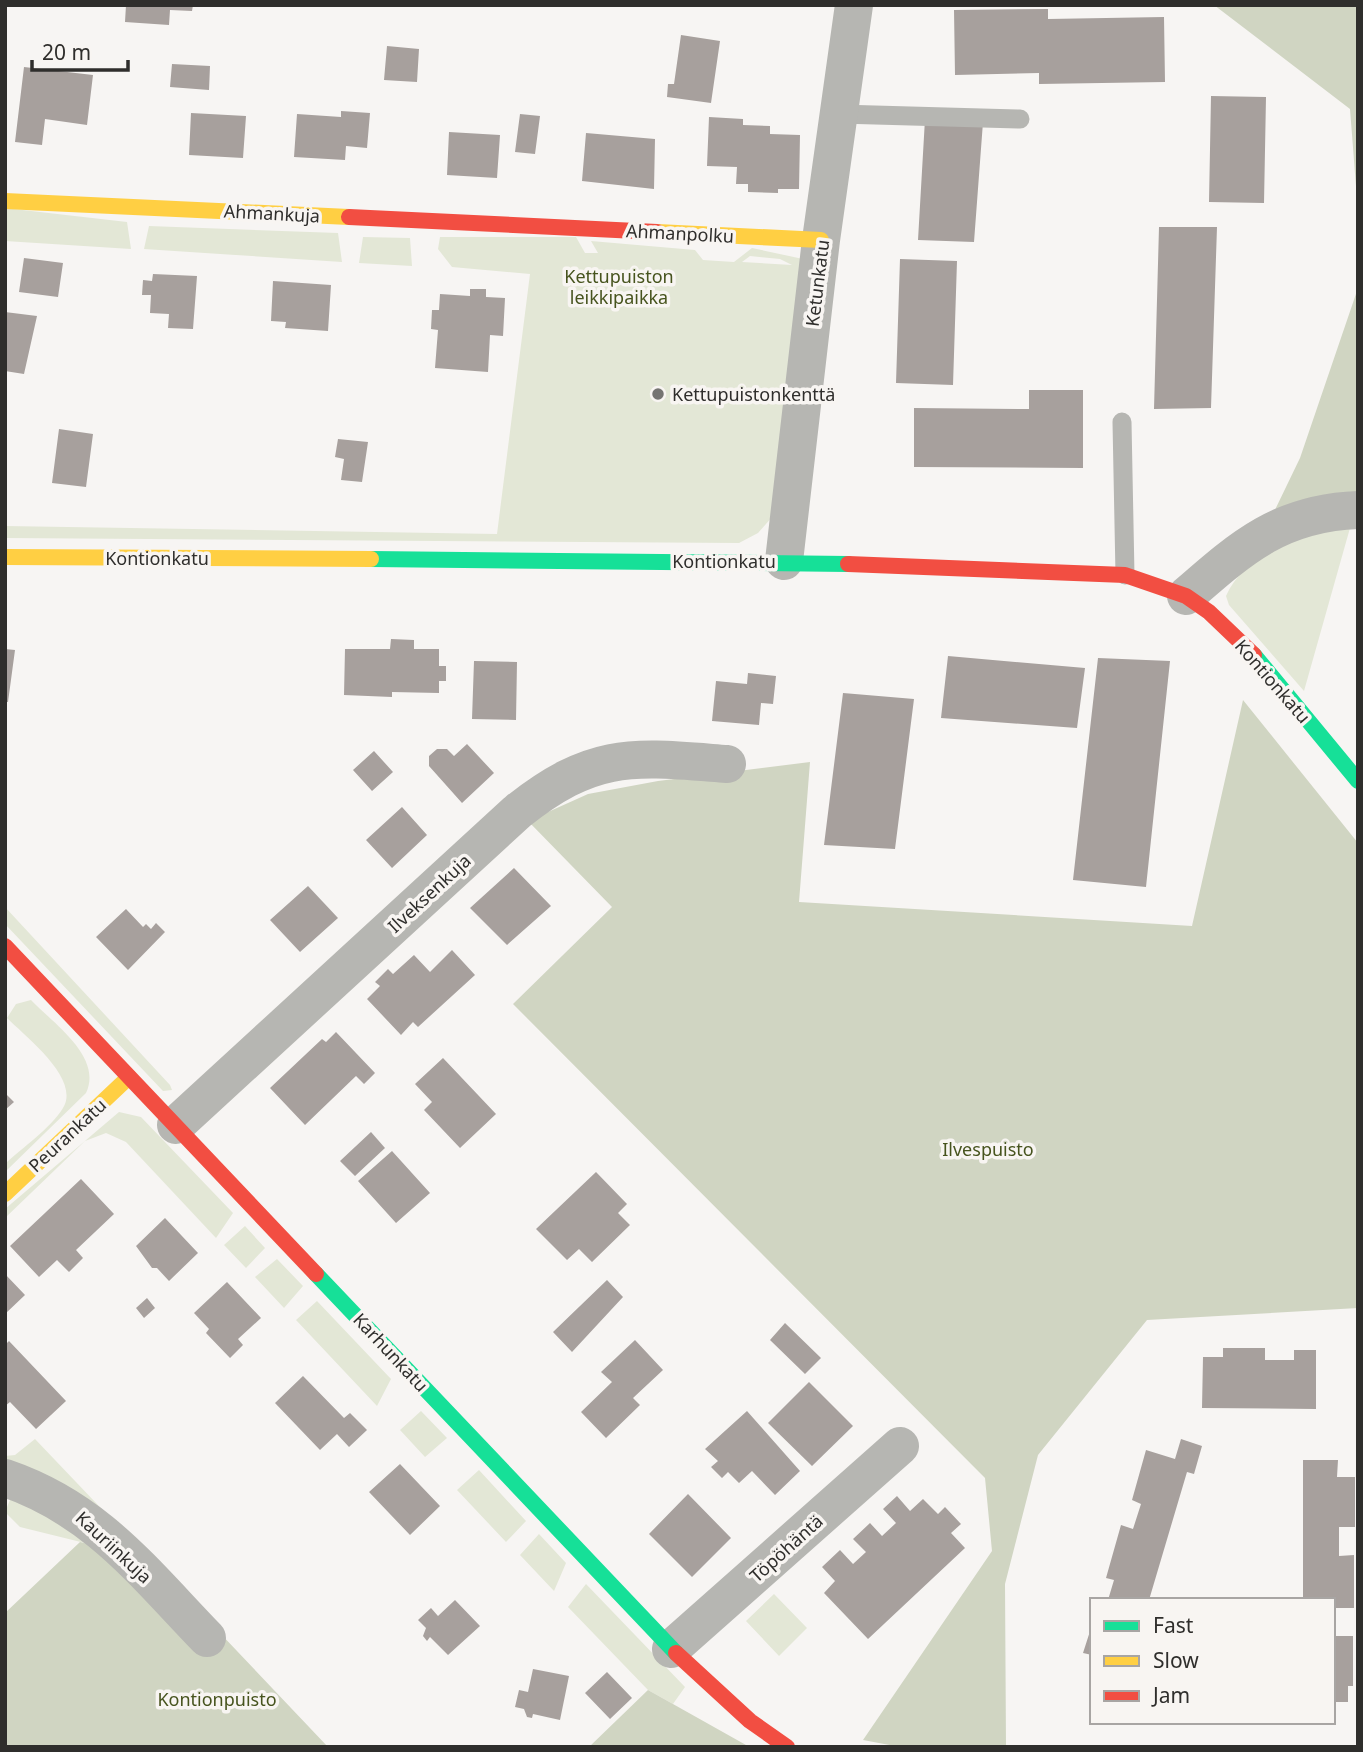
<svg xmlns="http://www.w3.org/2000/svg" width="1363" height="1752" font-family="'Noto Sans',sans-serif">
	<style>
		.green { fill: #e3e7d6; fill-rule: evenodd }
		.forest { fill: #d0d5c2 }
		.building { fill: #a7a09d }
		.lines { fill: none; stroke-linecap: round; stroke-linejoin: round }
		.lane { stroke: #b6b6b2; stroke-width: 19 }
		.street { stroke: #b6b6b2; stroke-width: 38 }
		.fast { stroke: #16e098; stroke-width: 16 }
		.slow { stroke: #ffcf43; stroke-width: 16 }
		.jam { stroke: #f24e42; stroke-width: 16 }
		.poi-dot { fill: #757472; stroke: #f8f5f2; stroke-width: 2.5 }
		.labels { text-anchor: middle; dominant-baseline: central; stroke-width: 7; stroke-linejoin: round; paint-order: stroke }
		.street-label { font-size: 18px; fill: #2f2e2c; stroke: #f8f5f2 }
		.park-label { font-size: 18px; fill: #47541e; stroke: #f8f5f2 }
		.poi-label { font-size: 18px; fill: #2f2e2c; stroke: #f8f5f2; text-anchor: start }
	</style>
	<rect width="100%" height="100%" fill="#f7f5f3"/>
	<!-- green -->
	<path class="green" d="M5,208L127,222L131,249L5,241Z
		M149,226L338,233L342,262L144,249Z
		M363,237L410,238L412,266L359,263Z
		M440,237H576L585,253H598L591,241L695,250L703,260L734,262L752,248L803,259L773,516L758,533L739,543L5,538V526L497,534L530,274L452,267L438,249ZM750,256L780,259L792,265L742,262Z
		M1350,528L1304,691L1229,605L1226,596C1240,564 1278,541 1311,532C1323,528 1337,529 1350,528Z
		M5,907L170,1085L172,1090L163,1091L5,924Z
		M31,1000C54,1024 103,1057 86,1093L5,1172V1164C23,1147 50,1129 63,1108C81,1079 26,1037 7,1018L16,1004Z
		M119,1112L141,1117L233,1213L216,1238L126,1142L106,1133L85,1141L5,1218V1209Z
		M245,1226L265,1248L246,1268L224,1245Z
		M277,1259L303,1286L284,1308L255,1277Z
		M317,1301L391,1379L377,1406L296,1320Z
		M421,1411L447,1438L425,1457L400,1430Z
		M35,1439L218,1631L97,1546L20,1527L5,1512L12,1495L5,1456L15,1455Z
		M479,1470L526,1521L506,1542L457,1490Z
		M539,1534L566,1563L554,1591L520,1555Z
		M586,1584L685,1687L673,1704L648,1690L568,1607Z
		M774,1594L807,1628L779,1656L746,1621Z"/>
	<!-- forest -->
	<path class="forest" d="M1214,5H1358V212L1350,109Z
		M1358,288V496L1273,514L1300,458Z
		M1243,700L1358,843V1308L1147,1320L1038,1455L1005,1584L1006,1747H900L863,1740L992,1551L985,1478L513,1004L612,907L528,821L588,794L658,781L810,762L799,902L1192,926Z
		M80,1542L97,1546L218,1631L328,1747H5V1613Z
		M648,1690L746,1745L749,1747H589Z"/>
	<!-- building -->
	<path class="building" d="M126,5H193L192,11L170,10L169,25L125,22Z
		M1048,9V19L1164,17L1165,82L1039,84V73L955,75L954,10Z
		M681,35L720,41L711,103L667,97L668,84H674Z
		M387,46L419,49L417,82L384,80Z
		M172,64L210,66L209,90L170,87Z
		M24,67L93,75L87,125L45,119L42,145L15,142Z
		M1211,96L1266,97L1264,203L1209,202Z
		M341,111L370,113L367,148L346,146L345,160L294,157L297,114L341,117Z
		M191,113L246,116L243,158L189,155Z
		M520,114L540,116L535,154L515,152Z
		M709,117L743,119V125L770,126V134L800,135L799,189H778V193L748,192V184H736L737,167L707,166Z
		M925,119L983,122L974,242L918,240Z
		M449,132L500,135L497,178L447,175Z
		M586,133L655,139L654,189L582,181Z
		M1159,227H1217L1211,408L1154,409Z
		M24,258L63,263L58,297L19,292Z
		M900,259L957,261L953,385L896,383Z
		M153,274L197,276L193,329L168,328L169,314L150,313L151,295H142L143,280L152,281Z
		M273,281L331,285L328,331L285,328L286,322L271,321Z
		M470,289H486V297L505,298L503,336L490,335L488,372L435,368L438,330L431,329L432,310H439L440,294L470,296Z
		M5,312L37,316L24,374L5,371Z
		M1029,390H1083V468L914,467V408L1029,409Z
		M59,429L93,434L86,487L52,483Z
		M338,439L368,442L362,482L341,480L344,459L335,457Z
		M391,639L414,640V649H439V666H446V681H439V693L392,692V697L344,695L345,649H390Z
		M5,649L15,650L8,702H5Z
		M948,656L1085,668L1077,728L941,718Z
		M1098,658L1170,661L1146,887L1073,880Z
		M474,661L517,662L516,720L472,719Z
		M748,673L776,676L773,704L761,703L759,725L712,721L716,681L747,684Z
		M843,693L914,699L895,849L824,845Z
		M467,744L494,773L462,803L429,766V756L437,749H447L454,756Z
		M374,751L393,772L372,791L353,770Z
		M402,807L427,835L392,868L366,840Z
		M514,868L551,906L507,945L470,908Z
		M308,886L338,918L300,952L270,920Z
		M126,909L143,927L146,924L151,929L156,923L165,932L128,970L96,937Z
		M452,950L475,975L418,1027L413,1022L401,1035L367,999L380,986L375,982L388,969L393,974L414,955L430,972Z
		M336,1032L375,1073L364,1084L356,1076L305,1125L270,1088L322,1039L326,1042Z
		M443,1058L496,1114L460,1148L424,1110L432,1102L415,1084Z
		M5,1093L14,1102L5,1110Z
		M371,1132L385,1148L355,1176L340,1161Z
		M392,1151L430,1193L396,1223L358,1181Z
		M596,1172L627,1204L618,1213L630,1225L592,1262L579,1249L567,1260L536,1229Z
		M81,1179L114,1214L76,1250L83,1258L69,1272L57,1260L39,1277L10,1246Z
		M165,1218L198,1253L169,1281L157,1268H152L136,1246Z
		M5,1274L25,1295L5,1314Z
		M607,1280L623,1297L572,1352L553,1332Z
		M227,1282L261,1318L238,1339L243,1345L230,1358L206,1333L209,1329L194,1313Z
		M147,1298L155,1308L144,1318L136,1308Z
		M785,1323L821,1358L805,1374L770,1340Z
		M635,1340L663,1370L633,1398L640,1405L606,1438L581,1412L612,1382L601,1372Z
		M9,1341L66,1401L36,1429L10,1402L5,1406V1345Z
		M1223,1348H1265V1360H1294V1350H1316V1409L1202,1408L1203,1357H1223Z
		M303,1376L344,1418L350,1413L367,1430L349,1447L337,1434L320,1450L275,1403Z
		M809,1382L853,1426L812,1466L768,1423Z
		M747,1411L800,1471L775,1495L752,1471L739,1483L728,1472L722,1478L711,1467L718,1461L705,1449Z
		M1181,1439L1202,1446L1194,1474L1187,1472L1149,1600H1108L1114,1580L1106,1578L1121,1525L1133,1529L1141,1504L1132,1500L1146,1450L1175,1459Z
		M1303,1460H1338L1337,1477H1355V1527H1339V1556L1354,1555V1608H1333V1600H1303Z
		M400,1464L440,1506L410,1535L369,1492Z
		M688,1494L731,1538L692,1577L649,1534Z
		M897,1496L910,1511L923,1499L938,1514L945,1507L961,1524L951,1533L965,1548L868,1639L824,1593L835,1581L822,1567L840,1550L853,1564L866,1552L853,1539L870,1523L882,1536L896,1523L883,1509Z
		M455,1600L480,1626L448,1655L430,1637L427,1641L423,1636L426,1628L418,1620L431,1608L438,1616Z
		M1092,1625V1655L1083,1653Z
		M1333,1627L1336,1636H1353V1686H1348V1702H1333Z
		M533,1669L569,1676L560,1720L533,1714L532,1718L527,1717L524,1709L515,1707L519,1690L528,1692Z
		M607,1672L632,1698L610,1719L585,1693Z"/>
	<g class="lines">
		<!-- lane -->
		<path class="lane" d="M839,114L1020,119
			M1122,422L1125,575"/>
		<!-- street -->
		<path class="street" d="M784,561L821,240L854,5
			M1186,596C1242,547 1280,513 1358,510
			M176,1125L517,812C595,750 633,757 727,764
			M5,1478C96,1509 143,1572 207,1638
			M671,1649L900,1446"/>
		<!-- fast -->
		<path class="fast" d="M371,559L848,564
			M1254,655L1358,781
			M316,1274L676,1653"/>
		<!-- slow -->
		<path class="slow" d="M5,201L349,217
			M657,232L821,240
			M5,557L371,559
			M5,1194L129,1077"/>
		<!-- jam -->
		<path class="jam" d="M349,217L657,232
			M848,564L1125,575L1186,596L1209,612L1254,655
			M5,946L316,1274
			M676,1653L750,1721L787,1747"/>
	</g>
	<!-- markers -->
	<circle class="poi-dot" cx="658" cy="394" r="7"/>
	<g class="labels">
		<!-- street labels -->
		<g class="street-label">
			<text transform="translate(272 213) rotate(3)">Ahmankuja</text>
			<text transform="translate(680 233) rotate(3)">Ahmanpolku</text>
			<text transform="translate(817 283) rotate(-83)">Ketunkatu</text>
			<text x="157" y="558">Kontionkatu</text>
			<text x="724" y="561">Kontionkatu</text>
			<text transform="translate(1273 681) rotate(49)">Kontionkatu</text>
			<text transform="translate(429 893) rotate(-43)">Ilveksenkuja</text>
			<text transform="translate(67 1135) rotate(-43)">Peurankatu</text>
			<text transform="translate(391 1352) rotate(47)">Karhunkatu</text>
			<text transform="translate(114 1547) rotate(43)">Kauriinkuja</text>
			<text transform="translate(786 1548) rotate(-42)">Töpöhäntä</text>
		</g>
		<!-- park labels -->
		<g class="park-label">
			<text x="619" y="276">Kettupuiston<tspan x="619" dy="21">leikkipaikka</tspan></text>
			<text x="988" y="1149">Ilvespuisto</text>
			<text x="217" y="1699">Kontionpuisto</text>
		</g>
		<!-- poi labels -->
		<g class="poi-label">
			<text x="672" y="394">Kettupuistonkenttä</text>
		</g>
	</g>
	<!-- border -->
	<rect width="1363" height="1752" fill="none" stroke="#2f2e2c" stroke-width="14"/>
	<!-- legend -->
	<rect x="1090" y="1598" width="245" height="126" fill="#f8f5f2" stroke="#a8a5a3" stroke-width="2"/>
	<rect x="1104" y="1621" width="35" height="10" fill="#16e098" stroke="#a8a5a3" stroke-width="2"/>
	<text x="1153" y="1633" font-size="21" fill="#2f2e2c">Fast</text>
	<rect x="1104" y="1656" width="35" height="10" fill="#ffcf43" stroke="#a8a5a3" stroke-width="2"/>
	<text x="1153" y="1668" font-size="21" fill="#2f2e2c">Slow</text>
	<rect x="1104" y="1691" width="35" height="10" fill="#f24e42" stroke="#a8a5a3" stroke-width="2"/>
	<text x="1153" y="1703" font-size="21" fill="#2f2e2c">Jam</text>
	<!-- scale -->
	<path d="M32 60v10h96v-10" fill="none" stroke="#2f2e2c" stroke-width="3.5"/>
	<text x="42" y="60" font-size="21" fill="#2f2e2c" stroke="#f8f5f2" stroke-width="5" paint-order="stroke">20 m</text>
</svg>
